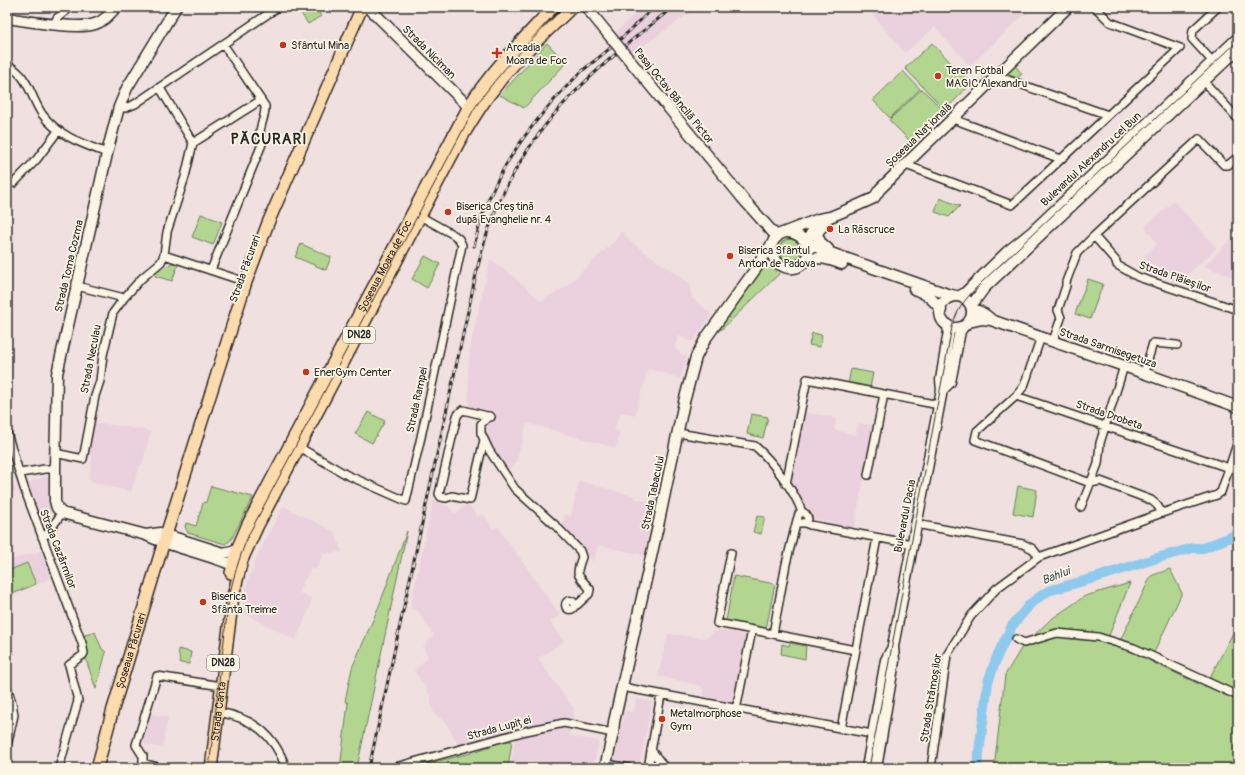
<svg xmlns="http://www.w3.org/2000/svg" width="1245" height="775" font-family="Pangolin,sans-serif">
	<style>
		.built { fill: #ead1dd }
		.green { fill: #b2d590; stroke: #6e805e }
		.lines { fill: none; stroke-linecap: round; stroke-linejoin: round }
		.river { stroke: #8dcaed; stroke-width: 10 }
		.street-casing { stroke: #2b2b2b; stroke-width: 10 }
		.secondary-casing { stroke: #2b2b2b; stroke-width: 13 }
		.primary-casing { stroke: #2b2b2b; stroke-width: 14 }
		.street { stroke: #fcf5e5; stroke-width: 7 }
		.secondary { stroke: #fcf5e5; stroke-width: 10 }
		.primary { stroke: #fedbac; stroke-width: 11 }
		.tram { stroke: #2b2b2b; stroke-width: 1 }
		.rail-casing { stroke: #2b2b2b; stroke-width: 3 }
		.rail { stroke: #fcf5e5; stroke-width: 1.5; stroke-dasharray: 4.5; stroke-linecap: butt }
		.secondary-bridge-casing { stroke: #2b2b2b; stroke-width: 13; stroke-linecap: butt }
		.secondary-bridge { stroke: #fcf5e5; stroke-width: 10 }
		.poi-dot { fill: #c8321e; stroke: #fcf5e5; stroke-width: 1.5 }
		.labels { text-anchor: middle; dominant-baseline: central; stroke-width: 3.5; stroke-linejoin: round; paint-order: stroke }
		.shield { fill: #fcf5e5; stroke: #6a6863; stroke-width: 1 }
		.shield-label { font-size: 10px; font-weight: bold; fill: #2b2b2b }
		.poi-label { font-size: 11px; fill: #2b2b2b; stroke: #fcf5e5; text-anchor: start }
		.street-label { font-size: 11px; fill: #2b2b2b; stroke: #fcf5e5 }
		.water-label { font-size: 12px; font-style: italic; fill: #485b65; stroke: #fcf5e5 }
		.district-label { font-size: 15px; font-weight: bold; letter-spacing: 1px; fill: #2b2b2b; stroke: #fcf5e5 }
	</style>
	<rect width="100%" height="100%" fill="#f1e0e0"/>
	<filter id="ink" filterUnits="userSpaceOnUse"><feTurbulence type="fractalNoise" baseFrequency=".025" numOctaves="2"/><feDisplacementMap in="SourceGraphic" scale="8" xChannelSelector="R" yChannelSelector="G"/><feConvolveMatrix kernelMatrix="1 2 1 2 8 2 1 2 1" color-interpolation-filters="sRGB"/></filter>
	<g filter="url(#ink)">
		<!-- built -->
		<path class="built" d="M642,7H698L632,54L615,33Z
			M866,7H1032L970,66L935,27L905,53Z
			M1174,201L1217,248L1176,285L1144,257L1157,244L1145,227Z
			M621,231L631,242L689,283L692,298L710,313L711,315L693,342L679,336L674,347L682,355L687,356L680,379L664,373L648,369L635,415L621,412L614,430L620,432L616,448L527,423L516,463L507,471L490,445L485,436V425L487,422L469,408L468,365L471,344L490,259L513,276L541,301L564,288L574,279L616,240Z
			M1238,233V279L1204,266Z
			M803,412L836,418L834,430L856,435L858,423L874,426L854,528L814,519L790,483Z
			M93,422L151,431L142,465H140L131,492L90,481L88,479L93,456L87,454Z
			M7,472L16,491L7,495Z
			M46,476L50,480V511L47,518L42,522H39L26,484Z
			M579,481L634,496L633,498L655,504L645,552L643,555L598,545L595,557L593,561L562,527L565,515L571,516Z
			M433,501L448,506L455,514L468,504L478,517L483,514L493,529L498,527L560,615L550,622L564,641L538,659L574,709L569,736L599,741L593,768H511L516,729L459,745L444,720L434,714L431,705V696L414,671L428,657L423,647L434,635L418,611L410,608Z
			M283,506L333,531L335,534L342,552L323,554L316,570L311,568L298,592L312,599L310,607L296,640L241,612L248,580L257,556Z
			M41,551L51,578L7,598V561Z
			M717,630L746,635L733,702L704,696L702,686L658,676L668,634L706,638Z
			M636,699L652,702L639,767L614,761L625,711L633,712Z
			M150,714L168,717L162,748L143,744Z"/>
		<!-- green -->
		<path class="green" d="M297,7H315L321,16L308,24Z
			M547,43L566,63L524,108L500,95Z
			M932,43L971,84L945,110L905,68Z
			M1014,64L1022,74L1015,80L1004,76Z
			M903,71L920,89L890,118L873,100Z
			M922,89L944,111L911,142L889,120Z
			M940,198L960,206L949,217L935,212Z
			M201,214L222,222L213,245L192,237Z
			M779 250a11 11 0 1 1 22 0a11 11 0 1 1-22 0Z
			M301,244L331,257L326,270L295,257Z
			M425,256L440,264L427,288L412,279Z
			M172,263L178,265L172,281L155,276L157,272Z
			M771,265L779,274L721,330L719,327L762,268Z
			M1088,279L1103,284L1090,319L1075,314Z
			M812,333L822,335L820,347L809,345Z
			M851,369L873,373L870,388L848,384Z
			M368,412L385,421L372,443L355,434Z
			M751,414L768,417L763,438L747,434Z
			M211,486L253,497L231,540L225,544L188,533L185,527L186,523L196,526L203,503L206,502Z
			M1018,486L1037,490L1033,517L1013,513Z
			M757,516L765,517L761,534L753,532Z
			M407,531L357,768H340L348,703L345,701L352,668L379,606Z
			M27,563L36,584L7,596V571Z
			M1170,569L1182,593L1150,661L1205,687L1238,623V768H994L1005,675L1022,647L1050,620L1085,596L1130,583L1106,643L1117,647L1151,576Z
			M734,576L775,584L766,629L726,621Z
			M95,632L102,649L106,652L96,689L85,657L88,654L82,636Z
			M790,643L806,646L805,659L781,654L782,644L789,646Z
			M178,649L191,652L189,664L180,663Z
			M504,741H512L508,768H411L471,753Z"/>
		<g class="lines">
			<!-- river -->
			<path class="river" d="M977,768L988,682L998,654L1012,626L1031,603L1048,591L1098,577L1157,558L1193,548H1203L1238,534"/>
			<!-- street casing -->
			<g class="street-casing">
				<path id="street" d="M54,24L57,18L71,7
					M1213,62L1192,39L1193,30L1218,7
					M7,64C13,68 19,72 23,78C31,89 34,102 42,114C58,136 83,144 107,153
					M997,76L1108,115
					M1202,79L1238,119
					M160,88L193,143L185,177L167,232L164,255L246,282
					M119,107L125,108L135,104L278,7
					M953,119L1061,159
					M193,143L261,100
					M906,165L1012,205L1180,48L1110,22L1095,7
					M14,183L37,159L58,131
					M1094,236L1199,139L1224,165H1228L1238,157
					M211,270L262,144C256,126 266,121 265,106L223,44
					M77,286L124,298
					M1041,337L1024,386L1016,396L977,431L975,440L1085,481L1091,483L1100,481L1151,500L1157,505L1162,513
					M1053,341L1061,318L1058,310L1066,286V282L1077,253L1094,236L1116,261L1117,265L1138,277L1238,310
					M1144,373L1153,343L1177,345
					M1016,396L1229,468
					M489,416L481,424V433L489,450L515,489L554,524L580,551L582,557C575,576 577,574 590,589L589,594L577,605H574
					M7,433L24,488L82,643L84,653L83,655L69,665L78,701L59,768
					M678,433L755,446C773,462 794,490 802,512C806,513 807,515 808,519L805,523
					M484,440L470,500L452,496L446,498L441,497L439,494L457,416L460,412L463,410L491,417
					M297,446L347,475L406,501L421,437L462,245L459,239L454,235L418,215
					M55,453L83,459L95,396L100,381L103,355L113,313L124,298L142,278L161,262L164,255
					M20,473L45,469H55
					M868,475L884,394
					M786,484L807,379L939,405
					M1081,507L1098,464L1100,443L1124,366
					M802,512L799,514L797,520L799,523H805L810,525L912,544
					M916,524L1023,544L1033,549L1039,557
					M42,537L47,534L62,513
					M731,553L717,623L855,650
					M565.5 605a4.5 4.5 0 1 1 9 0a4.5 4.5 0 1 1-9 0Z
					M773,634L786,564L797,520
					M1016,639L1024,643L1057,633L1098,637L1134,648L1238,696
					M7,687L12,703L14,715L7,746
					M622,687L877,735
					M736,710L752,630
					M218,712C253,718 274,734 286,768
					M841,729L877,538
					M651,750L665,768
					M143,763V756L136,745L157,676L215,685
					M607,764L629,768
					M142,768L143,763L161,768
					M392,768L526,731L564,723L613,733
					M648,768L661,695
					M931,768L947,655L971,616L997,588L1039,557L1162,513L1217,495L1221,492L1238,441"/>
			</g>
			<!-- secondary casing -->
			<g class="secondary-casing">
				<path id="secondary" d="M176,7L127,88L119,107L109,145L57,374L55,469V501L57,508L62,513L146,535C174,548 205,553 233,565L238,560
					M366,7L371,10L465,103L475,109
					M7,18C28,21 77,30 95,24C104,21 110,14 116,7
					M744,200L777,237
					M825,220L815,227L806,242L825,251L947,294L956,296
					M825,224L820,229L817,234L820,242L828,249
					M788,232C803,234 816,249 803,263C787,280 756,251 780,234L819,219L830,217L854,207L874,198L880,189L1068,7
					M805,260C819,256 829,259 842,264
					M914,289C927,294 932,298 941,310
					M960,296L965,293L1007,252L1032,232L1238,38
					M940 312a16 16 0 1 1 32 0a16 16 0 1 1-32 0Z
					M991,320C986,313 977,312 971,306L985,287L1238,49
					M969,322L982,319L991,320L1124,366L1238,407
					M942,390L950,382L960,331L964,326
					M146,535L160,533L223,553L237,550
					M605,768L613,733L614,722L658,526L684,402L696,357L706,338L757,267L759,262L772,244
					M867,768L886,660L893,647
					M876,768L894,661L893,646L942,390L941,380L949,331L947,324"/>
			</g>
			<!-- primary casing -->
			<g class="primary-casing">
				<g id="primary">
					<path id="s1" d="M231,573L238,547L248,524L469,106C492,69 524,39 553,7"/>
					<path id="s2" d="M97,768L113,709L166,535L246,282L268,223L362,7"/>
					<path id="s3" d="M211,768L233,596L242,560L257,527L459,142C470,124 480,106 493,90C515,59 545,34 572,7"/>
				</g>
			</g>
			<!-- street -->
			<use href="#street" class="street"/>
			<!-- secondary -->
			<use href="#secondary" class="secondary"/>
			<!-- primary -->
			<use href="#primary" class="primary"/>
			<!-- tram -->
			<path class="tram" d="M209,768L229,597C234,575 240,555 249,534L474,109C499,71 532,40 564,7
				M869,768L952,327C958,306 968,296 983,281L1238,41"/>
			<!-- rail casing -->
			<g class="rail-casing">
				<path id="rail" d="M474,246C477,235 479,225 483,214C502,159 540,112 581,72C590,64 600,57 609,49C625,36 639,22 654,7
					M369,768L473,288C479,259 487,229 499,202C517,163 542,125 572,95C603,63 638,35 673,7"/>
			</g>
			<!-- rail -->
			<use href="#rail" class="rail"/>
			<!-- secondary-bridge casing -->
			<g class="secondary-bridge-casing">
				<path id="secondary-bridge" d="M586,7L744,200"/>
			</g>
			<!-- secondary-bridge -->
			<use href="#secondary-bridge" class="secondary-bridge"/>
		</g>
	</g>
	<!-- markers -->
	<g class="poi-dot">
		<circle cx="283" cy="45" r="4"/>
		<path d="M495 47h4v4h4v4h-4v4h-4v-4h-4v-4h4z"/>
		<circle cx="938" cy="76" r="4"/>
		<circle cx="448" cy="212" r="4"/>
		<circle cx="830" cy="229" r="4"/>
		<circle cx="730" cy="256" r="4"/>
		<circle cx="306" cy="372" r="4"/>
		<circle cx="203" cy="602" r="4"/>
		<circle cx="662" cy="719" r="4"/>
	</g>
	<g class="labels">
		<!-- shield labels -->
		<g class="shield">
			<rect x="343" y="327" width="32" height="16" rx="3"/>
			<rect x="207" y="655" width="32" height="16" rx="3"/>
		</g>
		<g class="shield-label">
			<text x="359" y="335">DN28</text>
			<text x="223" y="663">DN28</text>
		</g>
		<!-- poi labels -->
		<g class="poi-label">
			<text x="291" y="45">Sfântul Mina</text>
			<text x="506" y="47">Arcadia<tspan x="506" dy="13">Moara de Foc</tspan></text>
			<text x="946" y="70">Teren Fotbal<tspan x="946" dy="13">MAGIC Alexandru</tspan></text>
			<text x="456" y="206">Biserica Creștină<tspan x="456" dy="13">după Evanghelie nr. 4</tspan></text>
			<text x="838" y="229">La Răscruce</text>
			<text x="738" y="250">Biserica Sfântul<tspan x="738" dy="13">Anton de Padova</tspan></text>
			<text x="314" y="372">EnerGym Center</text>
			<text x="211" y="596">Biserica<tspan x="211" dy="13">Sfânta Treime</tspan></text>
			<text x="670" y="713">Metalmorphose<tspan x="670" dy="13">Gym</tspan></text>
		</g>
		<!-- street labels -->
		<g class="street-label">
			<text transform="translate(429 52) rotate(45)">Strada Niciman</text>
			<text transform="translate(674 96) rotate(51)">Pasaj Octav Băncilă Pictor</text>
			<text transform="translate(919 135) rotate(-44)">Șoseaua Națională</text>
			<text transform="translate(1091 159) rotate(-43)">Bulevardul Alexandru cel Bun</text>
			<text transform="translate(69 266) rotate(-77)">Strada Toma Cozma</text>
			<text stroke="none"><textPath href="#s1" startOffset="344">Șoseaua Moara de Foc</textPath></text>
			<text transform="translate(245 269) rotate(-70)">Strada Păcurari</text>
			<text transform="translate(1175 277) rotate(19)">Strada Plăieșilor</text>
			<text transform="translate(1108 348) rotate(19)">Strada Sarmisegetuza</text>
			<text transform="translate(91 359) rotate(-79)">Strada Neculau</text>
			<text transform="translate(417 400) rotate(-78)">Strada Rampei</text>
			<text transform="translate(1109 415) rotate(19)">Strada Drobeta</text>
			<text transform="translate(653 493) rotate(-78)">Strada Tabacului</text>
			<text transform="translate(905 516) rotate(-79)">Bulevardul Dacia</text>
			<text transform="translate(58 549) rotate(69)">Strada Cazărmilor</text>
			<text stroke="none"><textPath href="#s2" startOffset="122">Șoseaua Păcurari</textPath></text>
			<text transform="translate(931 698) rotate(-81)">Strada Strămoșilor</text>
			<text stroke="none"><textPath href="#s3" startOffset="57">Strada Canta</textPath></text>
			<text transform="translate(499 728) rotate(-15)">Strada Lupiței</text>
		</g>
		<!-- water labels -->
		<g class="water-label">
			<text transform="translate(1056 576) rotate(-21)">Bahlui</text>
		</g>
		<!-- district labels -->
		<g class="district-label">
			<text x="269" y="139">PĂCURARI</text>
		</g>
	</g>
	<!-- margin -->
	<rect width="1245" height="775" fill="none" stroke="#fcf5e5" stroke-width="24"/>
	<rect x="12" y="12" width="1221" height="751" fill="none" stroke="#2b2b2b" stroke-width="1.5" filter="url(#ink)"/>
</svg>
